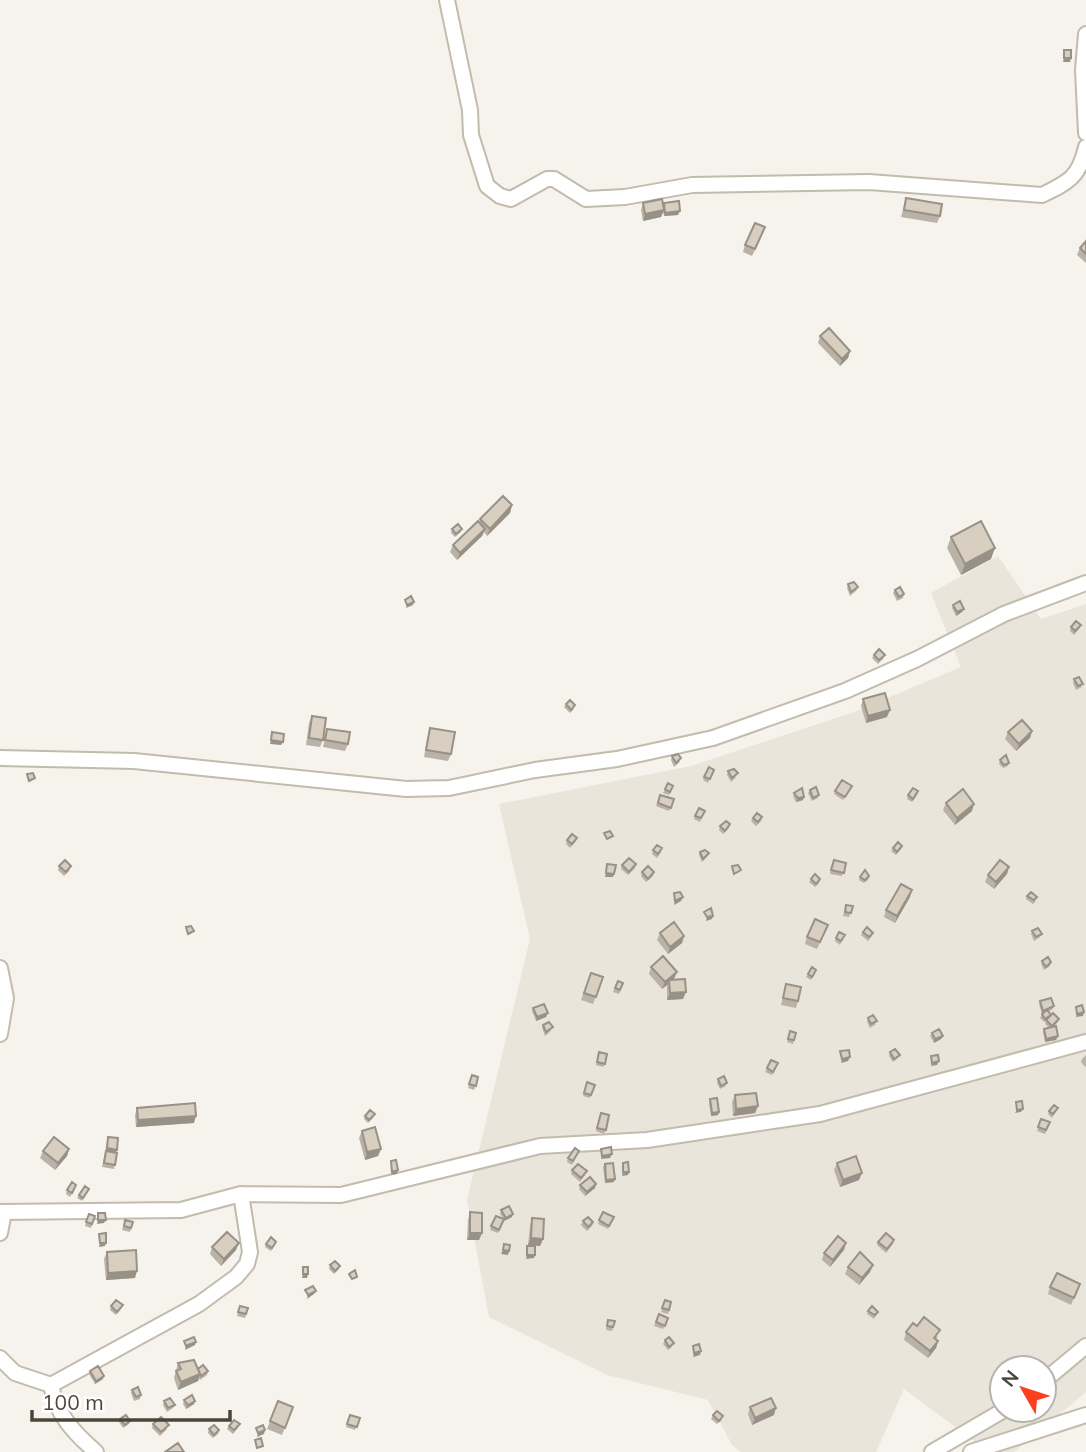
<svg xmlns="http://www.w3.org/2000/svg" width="1086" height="1452" font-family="Mulish,sans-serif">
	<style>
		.residential { fill: #eae5da; fill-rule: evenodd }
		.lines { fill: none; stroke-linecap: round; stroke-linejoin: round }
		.street-casing { stroke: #c2bbae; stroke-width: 18 }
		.street { stroke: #fff; stroke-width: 14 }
		.wall { fill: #bab2a6 }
		.shaded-wall { fill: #979187 }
		.building { fill: #d8cfc1; stroke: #979187; stroke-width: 2 }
	</style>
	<rect width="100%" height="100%" fill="#f6f3ec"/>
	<!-- residential -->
	<path class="residential" d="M998,556L1041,619L1086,604V1392L1014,1452H989L904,1389L876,1452H741L732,1445L708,1400L607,1375L489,1317L467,1200L530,939L499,804L691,766L854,712L961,667L931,593ZM1002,1368H1044V1410H1002Z"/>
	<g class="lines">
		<!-- street casing -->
		<g class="street-casing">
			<path id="street" d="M447,0L470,110L471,135L487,186L500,196L511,199L547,179H554L586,199L625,197L692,185L869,182L1042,195C1069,182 1079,177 1086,147
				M1086,34L1083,70L1086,133
				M0,758L134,761L406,789L449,788L535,770L617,759L713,738L845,691L917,659L1004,614L1086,583
				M0,968L6,998L0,1034
				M0,1212L181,1210L241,1194L341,1195L540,1146L647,1140L820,1114L1086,1042
				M0,1233L4,1212
				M0,1358L15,1373L51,1385
				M1044,1381L1086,1346
				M96,1452C74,1433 56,1414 51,1385L199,1304L236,1277L247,1264L250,1252L241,1194
				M932,1452L1004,1410
				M971,1452L1086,1415"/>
		</g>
		<!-- street -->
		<use href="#street" class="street"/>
	</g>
	<!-- wall -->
	<path class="wall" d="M906,198L940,216L937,223L901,217Z
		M643,203L663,206L664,203L678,215L664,216L663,212L661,217L643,221L641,210Z
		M762,235L752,256L743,252L745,245Z
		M1086,241V263L1077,255L1080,248Z
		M820,336L850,351L848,358L840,366L818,343Z
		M512,505L510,513L487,536L484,532L482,536L457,560L450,552L453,545L479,522L480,519Z
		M452,529L461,532L455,537L451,533Z
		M951,537L991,559L961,575L947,548Z
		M848,584L857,590L850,596L847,588Z
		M895,590L904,594L903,598L897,601L893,593Z
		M953,605L962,612L956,616L952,608Z
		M1081,625L1079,629L1074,635L1070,631L1071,627Z
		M874,655L884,658L878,664L872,658Z
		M1074,679L1082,687L1076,690L1073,683Z
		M863,699L887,717L866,723L861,706Z
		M566,704L574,709L570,713L564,707Z
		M312,716L323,740L320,747L306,745L309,723Z
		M430,728L451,754L448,761L424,757L428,735Z
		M327,729L348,744L345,751L323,747Z
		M1032,731L1030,738L1016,751L1005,739L1008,732Z
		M672,756L680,762L674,767L671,760Z
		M1000,760L1009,763L1008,766L1003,768L999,764Z
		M709,767L714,770L708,783L703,780Z
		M728,771L736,777L731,782L727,775Z
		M668,783L672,789L669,795L663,793Z
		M852,786L843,800L834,794L835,791Z
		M810,790L818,798L812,801L808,793Z
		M794,793L803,800L796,802L793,796Z
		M660,795L674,799L669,811L656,806Z
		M908,795H917L912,802L907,799Z
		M946,803L972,811L955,825L943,810Z
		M699,808L703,814L700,822L694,819Z
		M762,817L761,821L756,826L751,821L753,818Z
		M730,824L729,828L723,834L719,830L720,826Z
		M577,838L576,841L570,848L566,844L567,840Z
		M893,848L901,849L896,855L891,851Z
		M653,850L661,852L657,858L652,854Z
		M700,852L709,853L707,857L702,862L699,855Z
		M834,860L846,863L842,876L830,874Z
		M636,864L635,868L628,875L621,869L622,865Z
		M59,866L70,870L64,876L58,870Z
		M1009,867L1007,874L994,889L985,882L988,875Z
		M642,872H654L653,876L646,882L641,876Z
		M869,876L868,880L864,883L859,880L860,877Z
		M811,879H820L819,883L815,887L809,882Z
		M1027,896L1036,901L1033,904L1026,899Z
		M910,897L895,923L884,917L886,910Z
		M846,905L853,906L849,917L843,916Z
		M1032,931L1042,934L1040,937L1034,941L1031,934Z
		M825,932L817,949L805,944L807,937Z
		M863,932L872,936L868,941L861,935Z
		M660,933L684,936L682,943L668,954L657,940Z
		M836,938L843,939L840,945L835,941Z
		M1042,961L1051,962L1050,966L1044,970L1041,964Z
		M651,967L674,979L673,980L683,999L667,1000V985L662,989L649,974Z
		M816,970L811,980L806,977L808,974Z
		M591,973L603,977L593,1004L581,1000Z
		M618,981L623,983L619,994L613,992Z
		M786,984L798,1001L796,1008L781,1005Z
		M1040,1001L1054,1006L1052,1010L1048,1012L1058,1022L1053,1027L1058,1036L1056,1040L1045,1042L1043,1032L1044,1029L1049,1028L1045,1024L1046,1021L1044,1022L1040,1018L1042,1014L1039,1004Z
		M533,1008L546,1017L536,1021L532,1011Z
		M868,1018L876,1024L870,1028L867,1022Z
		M543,1025L551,1031L545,1036L542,1028Z
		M790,1031L796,1033L793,1044L787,1042Z
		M932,1033L943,1036L941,1039L934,1043L930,1036Z
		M599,1052L605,1064L603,1067L596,1065Z
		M890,1052L898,1058L893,1062L889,1056Z
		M1086,1055V1066L1085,1067L1081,1062L1082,1059Z
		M778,1063L772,1075L765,1072L767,1068Z
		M472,1075L478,1077L474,1090L468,1088Z
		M718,1079L726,1086L720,1089L717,1083Z
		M587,1082L595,1085L590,1098L583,1096Z
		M735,1095L758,1106L755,1113L733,1116L732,1102Z
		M710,1099L719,1112L718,1115L711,1116L709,1103Z
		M137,1108L194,1123L136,1127L135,1115Z
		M1058,1108L1052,1118L1048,1114L1049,1111Z
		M601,1113L606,1130L604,1134L596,1131Z
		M375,1114L373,1118L368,1123L364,1119L365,1116Z
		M1041,1119L1050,1122L1045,1134L1037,1131Z
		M362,1131L381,1149L378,1156L365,1160L359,1138Z
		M108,1137L117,1150L114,1169L102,1167Z
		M69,1149L67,1156L55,1170L40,1158L43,1151Z
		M579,1151L572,1165L567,1162L568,1158Z
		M837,1163L859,1180L840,1187L834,1170Z
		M605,1164L614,1182L605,1183L603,1167Z
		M572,1170L587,1171L585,1175L580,1182L571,1174Z
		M596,1184L595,1188L585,1196L579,1189L580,1185Z
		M75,1189L70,1197L66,1194L67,1190Z
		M89,1189L82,1201L77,1198L79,1195Z
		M501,1210L512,1217L504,1221V1220L498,1233L490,1230L496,1216L503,1218L500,1214Z
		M470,1212L482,1233L479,1240H467L468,1220Z
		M603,1212L614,1217L608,1229L598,1224Z
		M89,1214L95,1216L91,1228L85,1226Z
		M532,1218L543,1239L540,1246L528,1245L530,1226Z
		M583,1221L593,1222L592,1226L587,1231L581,1225Z
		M133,1222L130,1232L122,1230L124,1224Z
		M894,1240L893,1244L886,1253L877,1245L878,1242Z
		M276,1242L271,1251L265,1247L266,1244Z
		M212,1247L236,1250L221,1266L210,1254Z
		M844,1250L830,1267L822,1260L824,1253Z
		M107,1252L135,1278L106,1280L104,1259Z
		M330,1265L339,1269L334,1274L329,1269Z
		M873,1265L870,1272L859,1285L845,1274L848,1267Z
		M1080,1284L1071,1305L1048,1294L1050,1287Z
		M665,1300L669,1310L668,1314L661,1312Z
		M123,1305L121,1309L116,1315L110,1310L111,1306Z
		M240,1306L248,1308L245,1318L237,1316Z
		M868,1311L878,1312L874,1319L867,1314Z
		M659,1314L668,1318L663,1329L654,1326Z
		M608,1320L613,1327L612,1331L606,1330Z
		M917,1326L938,1337L936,1339L938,1341L936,1348L928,1358L904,1340L906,1332Z
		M665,1340L672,1347L668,1350L663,1344Z
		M178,1363L198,1369L208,1371L207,1375L200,1380L199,1378L198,1381L178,1390L174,1378Z
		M90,1371L103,1379L95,1384L89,1374Z
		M132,1390L141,1395L140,1399L134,1401L131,1393Z
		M184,1400L194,1404L186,1409L183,1404Z
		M164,1401L175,1405L173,1408L167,1412L163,1405Z
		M278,1401L293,1407L282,1435L267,1429Z
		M750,1407L774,1415L752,1425L748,1414Z
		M350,1415L360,1418L355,1430L346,1427Z
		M713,1415L722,1420L717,1424L711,1419Z
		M120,1419L130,1421L129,1424L123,1428L119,1422Z
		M153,1424L167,1429L160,1436L152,1428Z
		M240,1424L238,1428L233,1434L227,1429L229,1426Z
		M209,1429L219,1430L218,1434L213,1438L208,1433Z"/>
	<!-- shaded-wall -->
	<path class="shaded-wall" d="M1064,58H1071L1070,62H1063Z
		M664,210L661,217L643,221L645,214Z
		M680,211L678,215L664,216L665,213Z
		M850,351L848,358L840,366L842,359Z
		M512,505L510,513L487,536L490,529Z
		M485,529L482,536L457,560L460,553Z
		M995,548L991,559L961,575L965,564Z
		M414,602L413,605L406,608L407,605Z
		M964,609L962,612L956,616L957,612Z
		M890,710L887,717L866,723L868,716Z
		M1032,731L1030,738L1016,751L1019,744Z
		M271,740L283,742L281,745L270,744Z
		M804,797L803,800L796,802L798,798Z
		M974,804L972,811L955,825L957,818Z
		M1009,867L1007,874L994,889L996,882Z
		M606,873L614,874L613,877H605Z
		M912,890L910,897L895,923L897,916Z
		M683,897L681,901L674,905L675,901Z
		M713,916L712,919L706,921L707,917Z
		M684,936L682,943L668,954L670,947Z
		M677,972L674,979L669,983V980L667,985L662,989L665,982Z
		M686,992L683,999L667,1000L670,993Z
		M1084,1012L1083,1016L1076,1017L1077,1014Z
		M548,1013L546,1017L536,1021L537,1017Z
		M943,1036L941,1039L934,1043L935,1039Z
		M1058,1036L1056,1040L1045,1042L1046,1039Z
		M850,1057L848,1061L841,1063L842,1059Z
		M939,1061L937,1065L931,1066L932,1063Z
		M758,1106L755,1113L733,1116L736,1109Z
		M1023,1109L1021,1112L1015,1113L1017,1110Z
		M719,1112L718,1115L711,1116L712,1113Z
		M196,1116L194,1123L136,1127L138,1120Z
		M107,1148L117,1150L115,1153L105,1152Z
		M69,1149L67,1156L55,1170L58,1163Z
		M381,1149L378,1156L365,1160L367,1152Z
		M612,1154L610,1158L601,1159L602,1156Z
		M398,1170L397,1174L391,1175L392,1172Z
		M623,1172H629L628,1175L622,1176Z
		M862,1173L859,1180L840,1187L843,1180Z
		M615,1179L614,1182L605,1183L606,1180Z
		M596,1184L595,1188L585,1196L587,1192Z
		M513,1214L512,1217L504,1221L506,1218Z
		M98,1220H106L104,1223L97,1224Z
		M470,1233H482L479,1240H467Z
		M531,1238L543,1239L540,1246L528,1245Z
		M100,1243H106L105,1246L99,1247Z
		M239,1243L236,1250L221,1266L224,1259Z
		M846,1243L844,1250L830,1267L833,1260Z
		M503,1250L509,1251L508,1255L501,1254Z
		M527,1255H535L534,1258L526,1259Z
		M873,1265L870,1272L859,1285L862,1278Z
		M137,1271L135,1278L106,1280L108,1273Z
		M303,1274H308L307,1278H302Z
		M316,1291L314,1294L307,1299L308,1295Z
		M938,1341L936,1348L928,1358L930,1351Z
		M196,1342L195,1345L185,1350L186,1346Z
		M701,1351L700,1355L693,1357L694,1353Z
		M200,1374L198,1381L178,1390L181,1382Z
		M104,1376L103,1379L95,1384L96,1381Z
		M195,1401L194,1404L186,1409L188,1405Z
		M776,1408L774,1415L752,1425L755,1418Z
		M265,1430L264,1434L257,1437L258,1433Z"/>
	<!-- building -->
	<path class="building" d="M1064,50H1071V58H1064Z
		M906,198L942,204L940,216L904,210Z
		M662,199L664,210L645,214L643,203Z
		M679,201L680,211L665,213L664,203Z
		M755,223L765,227L755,249L745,245Z
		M1086,241V254L1080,248Z
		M829,328L850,351L842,359L820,336Z
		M503,496L512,505L490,529L480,519Z
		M478,521L485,529L460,553L453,545Z
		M981,521L995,548L965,564L951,537Z
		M458,524L462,529L456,534L452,529Z
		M854,582L858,587L851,592L848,584Z
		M900,587L904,594L899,597L895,590Z
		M411,596L414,602L407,605L405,600Z
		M960,601L964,609L957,612L953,605Z
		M1076,621L1081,625L1075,631L1071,627Z
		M879,649L885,655L879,660L874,655Z
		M1079,677L1083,684L1078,686L1074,679Z
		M885,693L890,710L868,716L863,699Z
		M570,700L575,705L571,710L566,704Z
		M312,716L326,718L323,740L309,738Z
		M1022,720L1032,731L1019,744L1008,732Z
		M430,728L455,732L451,754L426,750Z
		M327,729L350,732L348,744L325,740Z
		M272,732L284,734L283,742L271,740Z
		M678,754L681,758L676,763L672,756Z
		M1006,755L1009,763L1004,765L1000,760Z
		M709,767L714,770L710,779L704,777Z
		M734,769L738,773L732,778L728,771Z
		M33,773L35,778L29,781L27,774Z
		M842,780L852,786L845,797L835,791Z
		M668,783L673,786L670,792L665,789Z
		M816,787L819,795L813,798L810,790Z
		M802,788L804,797L798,798L794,793Z
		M913,788L918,791L913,799L908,795Z
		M963,789L974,804L957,818L946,803Z
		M660,795L674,799L671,808L658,803Z
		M699,808L705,811L701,818L695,816Z
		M757,813L762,817L758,822L753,818Z
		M726,821L730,824L725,831L720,826Z
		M610,831L613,836L607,839L604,833Z
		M572,834L577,838L572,844L567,840Z
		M898,842L902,846L897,852L893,848Z
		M657,845L662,848L658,854L653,850Z
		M705,850L709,853L703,859L700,852Z
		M629,858L636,864L629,872L622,865Z
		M65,860L71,866L66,872L59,866Z
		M834,860L846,863L844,873L831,870Z
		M1000,860L1009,867L996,882L988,875Z
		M607,864L616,865L614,874L606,873Z
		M738,865L741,870L734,874L732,866Z
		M648,866L654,872L648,879L642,872Z
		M865,870L869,876L865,880L860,877Z
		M815,874L820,879L816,884L811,879Z
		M901,884L912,890L897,916L886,910Z
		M680,892L683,897L675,901L674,893Z
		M1031,892L1037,897L1034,900L1027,896Z
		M846,905L853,906L851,913L845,912Z
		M711,908L713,916L707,917L704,912Z
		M815,919L828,925L820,942L807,937Z
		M674,922L684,936L670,947L660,933Z
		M191,926L194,931L188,934L186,927Z
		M867,927L873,933L869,937L863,932Z
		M1038,928L1042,934L1036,937L1032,931Z
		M839,932L845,935L841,941L836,938Z
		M663,956L677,972L665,982L651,967Z
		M1048,957L1051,962L1046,967L1042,961Z
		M812,967L816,970L812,977L808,974Z
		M591,973L603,977L596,997L584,993Z
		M685,979L686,992L670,993L669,980Z
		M618,981L623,983L620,990L615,988Z
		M786,984L801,987L798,1001L783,998Z
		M1051,998L1054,1006L1043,1011L1040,1001Z
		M544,1004L548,1013L537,1017L533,1008Z
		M1082,1005L1084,1012L1077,1014L1076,1007Z
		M1047,1010L1051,1015L1045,1019L1042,1014Z
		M1053,1013L1059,1019L1052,1026L1046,1020Z
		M873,1015L877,1021L871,1024L868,1018Z
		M549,1022L553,1027L546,1032L543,1025Z
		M1056,1026L1058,1036L1046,1039L1044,1029Z
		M939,1029L943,1036L935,1039L932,1033Z
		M790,1031L796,1033L794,1040L788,1039Z
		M895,1049L900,1055L894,1059L890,1052Z
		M849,1050L850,1057L842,1059L840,1051Z
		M599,1052L607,1054L605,1064L597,1062Z
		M938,1055L939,1061L932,1063L931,1056Z
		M771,1060L778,1063L773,1072L767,1068Z
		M472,1075L478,1077L476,1086L469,1084Z
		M724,1076L727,1083L721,1086L718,1079Z
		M587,1082L595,1085L591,1095L584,1093Z
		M756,1093L758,1106L736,1109L735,1095Z
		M717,1098L719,1112L712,1113L710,1099Z
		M1022,1101L1023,1109L1017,1110L1016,1102Z
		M195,1103L196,1116L138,1120L137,1108Z
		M1054,1105L1058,1108L1053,1114L1049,1111Z
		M370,1110L375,1114L369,1120L365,1116Z
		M601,1113L609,1115L606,1130L597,1128Z
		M1041,1119L1050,1122L1046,1130L1038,1127Z
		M375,1127L381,1149L367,1152L362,1131Z
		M54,1137L69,1149L58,1163L43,1151Z
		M108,1137L118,1138L117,1150L107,1148Z
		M611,1147L612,1154L602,1156L601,1149Z
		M575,1148L579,1151L573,1161L568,1158Z
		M106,1151L117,1153L115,1165L104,1163Z
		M856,1156L862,1173L843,1180L837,1163Z
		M396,1160L398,1170L392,1172L391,1161Z
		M628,1162L629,1172H623V1163Z
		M613,1163L615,1179L606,1180L605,1164Z
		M578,1164L587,1171L581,1178L572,1170Z
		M590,1177L596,1184L587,1192L580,1185Z
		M72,1182L76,1185L72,1193L67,1190Z
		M85,1186L89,1189L83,1198L79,1195Z
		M509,1206L513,1214L506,1218L501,1210Z
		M470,1212L482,1213V1233H470Z
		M603,1212L614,1217L609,1226L599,1220Z
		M98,1213H105L106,1220H98Z
		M89,1214L95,1216L92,1224L86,1222Z
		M496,1216L504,1219L499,1230L491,1226Z
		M588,1217L593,1222L588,1227L583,1221Z
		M532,1218L544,1219L543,1239L531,1238Z
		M125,1220L133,1222L131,1228L124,1226Z
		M227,1232L239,1243L224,1259L212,1247Z
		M106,1233V1243H100L99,1234Z
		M886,1233L894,1240L887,1249L878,1242Z
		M838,1236L846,1243L833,1260L824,1253Z
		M271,1237L276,1242L272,1248L266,1244Z
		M504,1244L510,1245L509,1251L503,1250Z
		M527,1246H535V1255H527Z
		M136,1250L137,1271L108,1273L107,1252Z
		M860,1252L873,1265L862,1278L848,1267Z
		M335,1261L340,1266L335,1271L330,1265Z
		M303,1267H308V1274H303Z
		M355,1270L357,1277L352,1279L349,1274Z
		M1057,1273L1080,1284L1074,1298L1050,1287Z
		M313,1286L316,1291L308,1295L305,1290Z
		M116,1300L123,1305L117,1312L111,1306Z
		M665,1300L671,1302L669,1310L662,1308Z
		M240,1306L248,1308L246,1314L238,1312Z
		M872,1306L878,1312L875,1315L868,1311Z
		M659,1314L668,1318L665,1326L656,1322Z
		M924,1317L940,1330L934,1338L938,1341L930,1351L906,1332L913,1323L917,1326Z
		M608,1320L615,1321L613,1327L607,1326Z
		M194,1337L196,1342L186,1346L184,1341Z
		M669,1337L674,1343L669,1347L665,1340Z
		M699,1344L701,1351L694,1353L693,1346Z
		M194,1360L200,1374L181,1382L176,1371L181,1369L178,1363Z
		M203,1365L208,1371L201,1376L198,1369Z
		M98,1366L104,1376L96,1381L90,1371Z
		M138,1387L141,1395L136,1397L132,1390Z
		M192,1395L195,1401L188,1405L184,1400Z
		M170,1398L175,1405L168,1408L164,1401Z
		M771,1398L776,1408L755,1418L750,1407Z
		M278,1401L293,1407L285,1428L270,1421Z
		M717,1411L723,1416L719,1421L713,1415Z
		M126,1415L130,1421L125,1425L120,1419Z
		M350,1415L360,1418L357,1427L347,1424Z
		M161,1417L169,1425L161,1432L153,1424Z
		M234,1420L240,1424L234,1430L229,1426Z
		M214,1425L219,1430L214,1435L209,1429Z
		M263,1425L265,1430L258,1433L256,1428Z
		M261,1438L263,1446L257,1448L255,1440Z
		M178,1443L184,1452H165Z"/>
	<!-- north arrow -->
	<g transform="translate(1023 1389) rotate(309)"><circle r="33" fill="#ffffff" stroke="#b7b4b0" stroke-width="2"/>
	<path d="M0-5L12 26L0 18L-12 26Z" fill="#fc3f1d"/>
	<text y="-10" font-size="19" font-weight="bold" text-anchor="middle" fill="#4b4439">N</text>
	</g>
	<!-- scale -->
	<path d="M32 1410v10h198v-10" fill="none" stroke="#4b4439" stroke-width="3.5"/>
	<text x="42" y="1410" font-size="21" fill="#4b4439" stroke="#ffffff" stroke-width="5" paint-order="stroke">100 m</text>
</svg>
